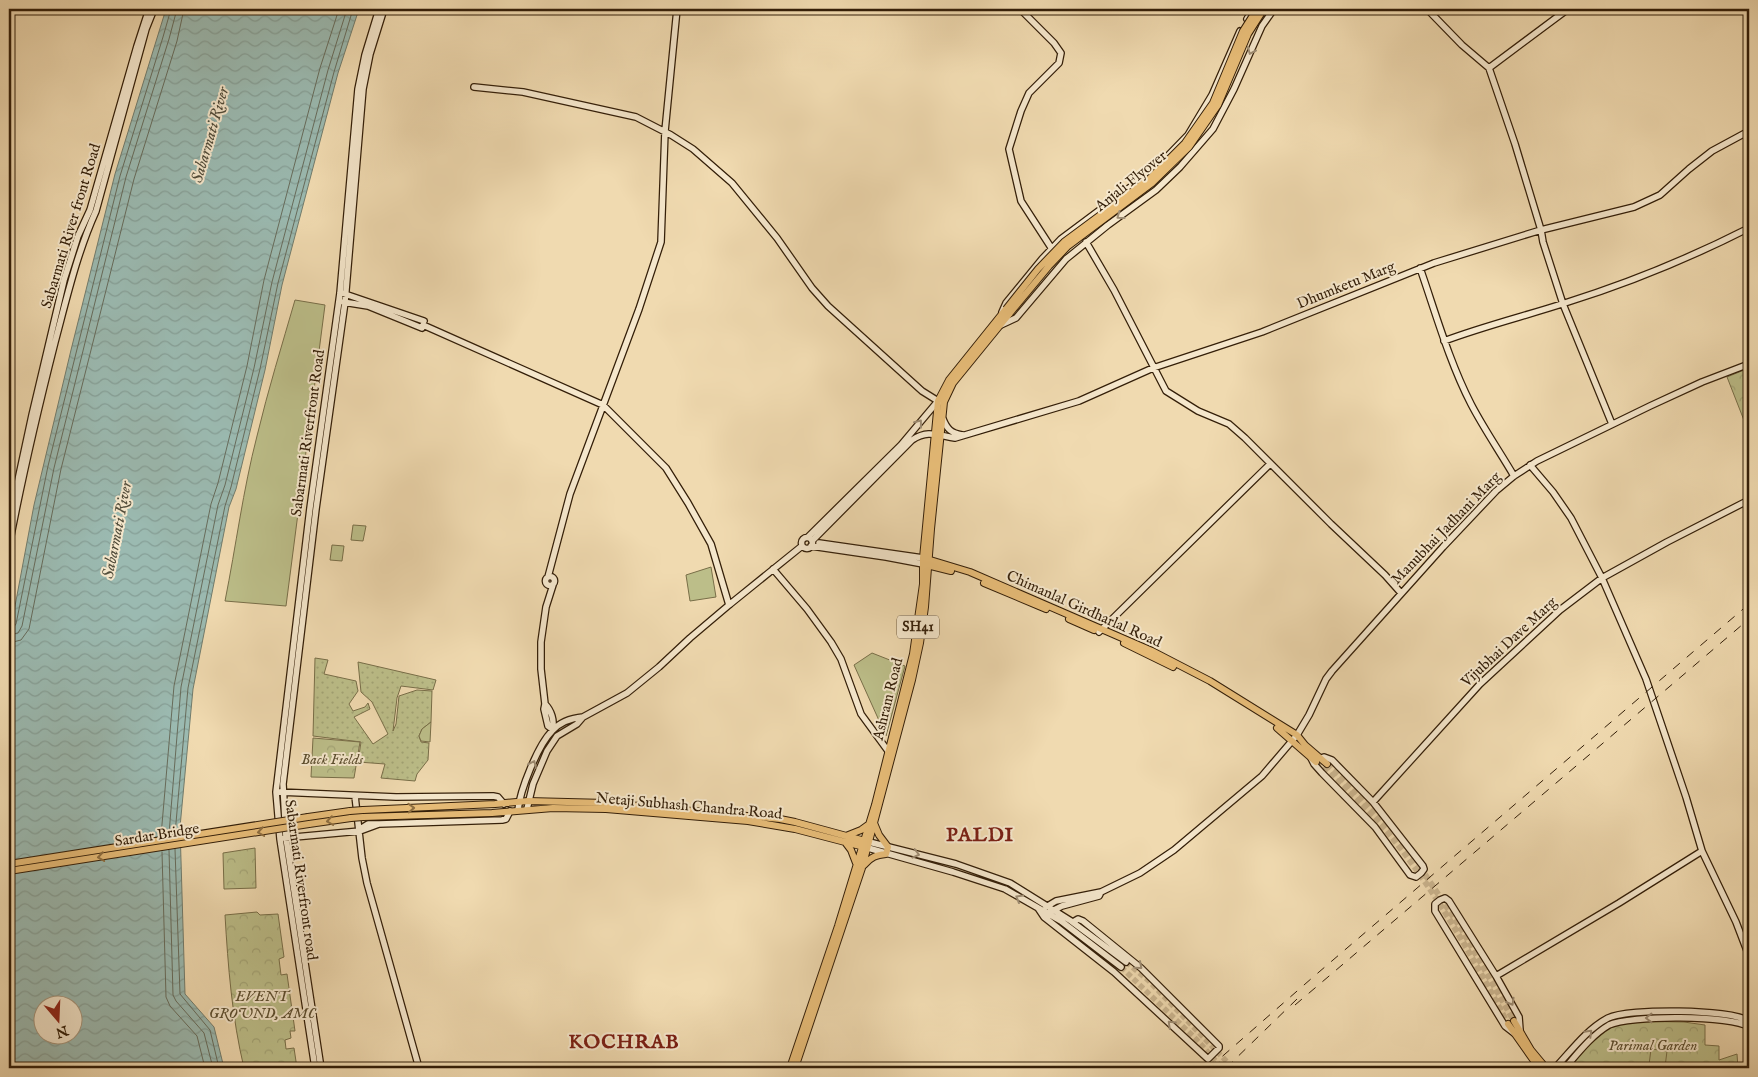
<svg xmlns="http://www.w3.org/2000/svg" width="1758" height="1077" font-family="'IM FELL English',serif">
	<style>
		.grass { fill: url(#grass-dots); stroke: #786e48 }
		.forest { fill: url(#forest-crowns); stroke: #786e48 }
		.garden { fill: #bcbe89; stroke: #786e48 }
		.water { fill: url(#water-waves); stroke: #717c6d; fill-rule: evenodd }
		.lines { fill: none; stroke-linecap: round; stroke-linejoin: round }
		.shore { stroke: #676c5c; stroke-width: 1 }
		.secondary-tunnel { stroke: #cab48e; stroke-width: 5.5; stroke-dasharray: 5.5 3; stroke-linecap: butt }
		.primary-tunnel { stroke: #cab48e; stroke-width: 6; stroke-dasharray: 6 3; stroke-linecap: butt }
		.secondary-casing { stroke: #331e08; stroke-width: 8 }
		.primary-casing { stroke: #331e08; stroke-width: 8 }
		.secondary { stroke: #f5e7cc; stroke-width: 5.5 }
		.primary { stroke: #e8bd78; stroke-width: 6 }
		.rail { stroke: #331e08; stroke-width: 1; stroke-dasharray: 9 9; stroke-linecap: butt }
		.primary-bridge-casing { stroke: #331e08; stroke-width: 8; stroke-linecap: butt }
		.primary-bridge { stroke: #e8bd78; stroke-width: 6 }
		.oneway { stroke: #9e8d74 }
		.oneway2 { stroke: #8e6e40 }
		.labels { text-anchor: middle; dominant-baseline: central; stroke-width: 4; stroke-linejoin: round; paint-order: stroke }
		.shield { fill: #f5e7cc; stroke: #6d5a43; stroke-width: 1 }
		.shield-label { font-size: 14px; font-weight: bold; fill: #331e08 }
		.street-label { font-size: 15px; fill: #331e08; stroke: #f5e7cc }
		.park-label { font-size: 15px; font-style: italic; fill: #5c4e2f; stroke: #f5e7cc }
		.water-label { font-size: 16px; font-style: italic; fill: #524d3b; stroke: #f5e7cc }
		.district-label { font-size: 20px; font-weight: bold; letter-spacing: 1px; fill: #7a1f14; stroke: #f5e7cc }
	</style>
	<defs>
		<pattern id="grass-dots" width="8" height="8" patternUnits="userSpaceOnUse" patternTransform="scale(1.25)"><rect width="8" height="8" fill="#bcbe89"/><path d="M2 2h.1M6 6h.1" fill="none" stroke="#a2a375" stroke-width="1.8" stroke-linecap="round"/></pattern>
		<pattern id="forest-crowns" width="20" height="18" patternUnits="userSpaceOnUse" patternTransform="scale(1.25)"><rect width="20" height="18" fill="#bcbe89"/><path d="M2 6a3 3 0 1 1 6 0M12 15a3 3 0 1 1 6 0" fill="none" stroke="#a2a375"/></pattern>
		<pattern id="water-waves" width="16" height="10" patternUnits="userSpaceOnUse" patternTransform="scale(1.25)"><rect width="16" height="10" fill="#9bbab1"/><path d="M0 5q4-4 8 0t8 0" fill="none" stroke="#869f97"/></pattern>
	</defs>
	<rect width="100%" height="100%" fill="#f0dab0"/>
	<filter id="stains"><feTurbulence type="fractalNoise" baseFrequency=".004" numOctaves="4"/><feColorMatrix values="0 0 0 0 .2 0 0 0 0 .09 0 0 0 0 .02 0 0 0 .5 -.17"/></filter>
	<radialGradient id="worn" r=".72"><stop offset=".6" stop-color="#630" stop-opacity="0"/><stop offset="1" stop-color="#630" stop-opacity=".3"/></radialGradient>
	<!-- grass -->
	<path class="grass" d="M315,658L328,660L324,674L356,681L358,691L349,704L353,711L365,707L368,703L370,709L354,717L373,744L388,734L372,702L361,692L358,662L436,680L433,690L401,686L397,698L393,731L396,724L399,696L417,690L432,691L431,722L422,729L419,736L421,742L429,743L428,760L417,774L415,781L381,778L385,764L358,762L361,742L313,736Z"/>
	<!-- forest -->
	<path class="forest" d="M1749,368V427L1747,428L1727,377Z
		M313,738L360,742L354,778L311,777Z
		M255,848L256,888L224,889L223,853Z
		M257,912L260,915L278,914L284,957L279,959L281,975L287,974L295,1031H290L291,1038L285,1040L286,1049L294,1048L297,1068H244C232,1018 228,966 225,915Z
		M1624,1021L1684,1022L1705,1025V1045L1719,1046V1060L1737,1054L1738,1068H1567L1572,1061L1608,1026Z"/>
	<!-- garden -->
	<path class="garden" d="M295,300L325,305L286,606L225,601C236,546 243,490 257,436C268,390 282,345 295,300Z
		M353,525L366,526L363,541L351,540Z
		M332,545L344,546L342,561L330,560Z
		M711,567L716,597L690,601L686,575Z
		M872,653L905,666L886,736L854,665Z
		M431,722L430,742L421,741L419,736L422,729Z
		M1651,1049L1667,1051L1665,1067L1649,1065Z"/>
	<!-- water -->
	<path class="water" d="M166,9H359L338,73L282,285L265,370L236,489L229,507L193,689L180,827L185,994L214,1027L224,1068H9V638L34,505L71,350L115,174ZM42,1004H72V1034H42Z"/>
	<g class="lines">
		<!-- shore -->
		<path class="shore" d="M9,629L13,628L16,624L48,466L120,176L163,37L171,9
			M9,635L18,633L22,626L54,468L126,177L169,39L177,9
			M9,643L21,640L29,629L61,469L90,354L134,179L177,41L184,9
			M169,834L181,687L218,505L225,485L254,368L272,282L328,70L347,9
			M175,834L188,688L225,506L231,487L260,369L278,283L334,72L353,9
			M161,836L174,686L211,504L218,483L247,366L264,280L320,68L339,9
			M175,849L180,994L210,1030L219,1068
			M169,850L173,995L176,1001L204,1033L213,1068
			M162,852L166,997L170,1006L197,1036L205,1068"/>
		<!-- secondary-tunnel -->
		<path class="secondary-tunnel" d="M1126,962L1148,980L1233,1068
			M1121,967L1197,1040L1222,1068"/>
		<!-- primary-tunnel -->
		<path class="primary-tunnel" d="M1316,762C1343,787 1371,812 1394,840C1439,896 1475,961 1508,1024
			M1327,764L1368,803L1390,827
			M1420,867L1462,930L1514,1021"/>
		<!-- secondary casing -->
		<g class="secondary-casing">
			<path id="secondary" d="M1020,9L1054,43L1061,53L1059,63L1029,93L1021,111L1009,149L1021,201L1052,249
				M1427,9L1462,45L1489,68L1568,9
				M1247,19L1253,9
				M1489,68L1515,144L1541,230L1543,242L1563,304L1612,424
				M474,87L523,92L636,117L671,135L693,149L732,183L777,238L812,288L828,306L922,391L938,401L941,402
				M1086,242L1114,290L1166,391L1198,411L1229,424L1245,438L1331,524L1385,575L1401,593
				M1420,268C1436,314 1449,361 1471,404C1484,429 1500,452 1514,476
				M342,293L424,321
				M343,302L368,306L422,328
				M1002,312L1006,303L1042,259L1061,239L1156,168L1188,135L1212,95L1240,31
				M423,325L603,405L666,468L688,503L711,544L729,605
				M1001,325L1016,318L1066,259L1108,225L1156,190L1180,167L1213,129L1234,89L1262,26L1274,9
				M1444,341C1484,326 1525,316 1565,303C1629,283 1690,258 1749,228
				M943,419C947,429 951,433 962,435
				M1530,465L1553,492L1571,518L1602,578L1646,679L1686,797L1702,851L1736,922L1749,956
				M9,522L32,415L64,280L78,236L90,210L137,46L149,9
				M808,537L901,445L938,401
				M801.5 543a5.5 5.5 0 1 1 11 0a5.5 5.5 0 1 1-11 0Z
				M812,541L912,440C928,430 936,435 955,438L1079,401L1153,368L1262,332L1434,263L1541,230L1634,207L1660,195L1689,169L1712,151L1749,131
				M819,543L923,558
				M9,546C22,477 38,409 55,342C67,297 77,253 96,211L146,29L154,9
				M811,546L886,557L923,564
				M773,569L807,609L831,642L841,659L861,714L888,751
				M545.5 581a4.5 4.5 0 1 1 9 0a4.5 4.5 0 1 1-9 0Z
				M548,577L570,494L639,309L661,242L665,131L677,9
				M1099,632L1270,464
				M545,704C551,710 555,721 552,729L548,726L544,709L545,704L541,669V642L546,607L553,585
				M1311,758L1314,764L1322,773L1375,827L1410,875L1416,877L1421,873L1424,869L1423,866L1373,802L1332,760L1324,757L1321,758
				M279,792L396,797L493,796L498,797L504,804
				M355,796L362,858L367,883L419,1068
				M1373,802L1480,684L1560,610L1602,578L1667,542L1749,500
				M527,809L533,784L547,751L557,736L577,724L583,717L627,693L659,667L690,638L729,605L802,546
				M518,810C520,790 538,745 552,731C560,722 572,718 583,717
				M379,824L502,820L506,819L510,811
				M284,838L360,831L379,824H368L360,829
				M869,842L956,864L1010,883L1071,921L1126,962
				M868,848L953,872L1005,889L1061,921L1121,967
				M1046,907L1056,901L1101,892
				M1038,908L1044,917L1114,972L1208,1059L1219,1048V1046L1141,968L1083,921L1078,919L1073,922
				M1048,913L1062,906L1099,896L1101,892L1140,873L1174,850L1262,776L1297,735L1309,715L1326,679L1332,671L1443,547L1496,491L1514,476L1537,461L1650,406L1702,382L1749,364
				M1496,976L1619,903L1702,851
				M1514,1033L1505,1026L1435,911V904L1440,900L1445,898L1449,901L1496,976L1519,1017L1520,1030
				M315,1068L280,839L276,792L310,508L340,293L358,89L365,55L379,9
				M321,1068L286,838L283,784L316,509L345,302L363,89L370,54L384,9
				M1234,1068L1237,1067L1240,1068
				M1555,1068C1571,1051 1587,1029 1608,1018C1629,1008 1730,1009 1749,1021
				M1565,1068C1578,1053 1592,1035 1609,1025C1629,1015 1732,1015 1749,1027"/>
		</g>
		<!-- primary casing -->
		<g class="primary-casing">
			<path id="primary" d="M927,559L970,572L1152,651L1210,681L1297,735L1305,745L1327,764
				M927,565L951,571
				M984,583L1046,609
				M1069,619L1094,630
				M1124,643L1173,667
				M1277,728L1316,762
				M363,810L495,804L528,801L607,803L780,819L795,822L865,841
				M308,817L350,811
				M363,817L492,813L553,808L606,809L748,821L795,829L864,847
				M309,824L351,818
				M846,836L861,830L868,825
				M845,842L851,850L856,863
				M864,865C871,857 876,855 886,854L888,847L879,835L874,823
				M1514,1021L1531,1050L1546,1068
				M1508,1024L1539,1068
				M790,1068L838,926L875,805L913,654L923,584V558L938,401L949,380L1006,309
				M795,1068L862,868L912,680L920,643L925,607L931,529L944,402L953,383L1010,313"/>
		</g>
		<!-- secondary -->
		<use href="#secondary" class="secondary"/>
		<!-- primary -->
		<use href="#primary" class="primary"/>
		<!-- rail -->
		<path class="rail" d="M1295,1005L1749,619
			M1209,1068L1312,978L1749,604
			M1226,1068L1297,999"/>
		<!-- primary-bridge casing -->
		<g class="primary-bridge-casing">
			<path id="primary-bridge" d="M1006,309L1038,269L1064,242L1149,179L1185,143L1213,103L1243,31L1257,9
				M1010,313L1049,266L1068,246L1152,183L1189,147L1218,105L1248,34L1264,9
				M350,811L363,810
				M351,818L363,817
				M9,864L308,817
				M9,871L309,824"/>
		</g>
		<!-- primary-bridge -->
		<use href="#primary-bridge" class="primary-bridge"/>
	</g>
	<!-- one-way arrows -->
	<defs><path id="oneway-chevron" d="M-2-3.5L2.5 0L-2 3.5" fill="none" stroke-width="1.6" stroke-linecap="round" stroke-linejoin="round" transform="scale(1.25)"/></defs>
	<g class="oneway">
		<use href="#oneway-chevron" transform="translate(1251 51) rotate(114)"/>
		<use href="#oneway-chevron" transform="translate(1120 216) rotate(144)"/>
		<use href="#oneway-chevron" transform="translate(919 423) rotate(-52)"/>
		<use href="#oneway-chevron" transform="translate(533 764) rotate(-65)"/>
		<use href="#oneway-chevron" transform="translate(916 854) rotate(14)"/>
		<use href="#oneway-chevron" transform="translate(1019 898) rotate(-150)"/>
		<use href="#oneway-chevron" transform="translate(1139 966) rotate(41)"/>
		<use href="#oneway-chevron" transform="translate(1511 1002) rotate(60)"/>
		<use href="#oneway-chevron" transform="translate(1649 1018) rotate(179)"/>
		<use href="#oneway-chevron" transform="translate(1171 1024) rotate(-136)"/>
		<use href="#oneway-chevron" transform="translate(1589 1033) rotate(-45)"/>
	</g>
	<g class="oneway2">
		<use href="#oneway-chevron" transform="translate(411 808) rotate(-2)"/>
		<use href="#oneway-chevron" transform="translate(330 821) rotate(172)"/>
		<use href="#oneway-chevron" transform="translate(261 832) rotate(171)"/>
		<use href="#oneway-chevron" transform="translate(101 857) rotate(171)"/>
	</g>
	<g class="labels">
		<!-- shield labels -->
		<rect class="shield" x="897" y="615.5" width="42" height="23" rx="4"/>
		<g class="shield-label">
			<text x="918" y="627">SH41</text>
		</g>
		<!-- street labels -->
		<g class="street-label">
			<text transform="translate(1131 181) rotate(-39)">Anjali Flyover</text>
			<text transform="translate(71 226) rotate(-73)">Sabarmati River front Road</text>
			<text transform="translate(1346 285) rotate(-22)">Dhumketu Marg</text>
			<text transform="translate(308 433) rotate(-82)">Sabarmati Riverfront Road</text>
			<text transform="translate(1446 528) rotate(-46)">Manubhai Jadhani Marg</text>
			<text transform="translate(1084 609) rotate(24)">Chimanlal Girdharlal Road</text>
			<text transform="translate(1509 642) rotate(-43)">Vijubhai Dave Marg</text>
			<text transform="translate(888 699) rotate(-76)">Ashram Road</text>
			<text transform="translate(689 806) rotate(5)">Netaji Subhash Chandra Road</text>
			<text transform="translate(157 835) rotate(-9)">Sardar Bridge</text>
			<text transform="translate(301 880) rotate(82)">Sabarmati Riverfront road</text>
		</g>
		<!-- park labels -->
		<g class="park-label">
			<text x="332" y="759">Back Fields</text>
			<text x="262" y="996">EVENT<tspan x="262" dy="17">GROUND, AMC</tspan></text>
			<text x="1653" y="1045">Parimal Garden</text>
		</g>
		<!-- water labels -->
		<g class="water-label">
			<text transform="translate(211 135) rotate(-74)">Sabarmati River</text>
			<text transform="translate(118 530) rotate(-79)">Sabarmati River</text>
		</g>
		<!-- district labels -->
		<g class="district-label">
			<text x="980" y="835">PALDI</text>
			<text x="624" y="1042">KOCHRAB</text>
		</g>
	</g>
	<!-- margin -->
	<rect width="1758" height="1077" fill="none" stroke="#f0dab0" stroke-width="30"/>
	<rect x="10" y="10" width="1738" height="1057" fill="none" stroke="#331e08" stroke-width="2.5"/>
	<rect x="15" y="15" width="1728" height="1047" fill="none" stroke="#331e08"/>
	<!-- north arrow -->
	<g transform="translate(58 1020) rotate(161)"><circle r="24" fill="#f5e7cc" stroke="#a7977e"/>
	<path d="M0-4L9 19L0 12L-9 19Z" fill="#8f2418"/>
	<text y="-8" font-size="14" font-weight="bold" text-anchor="middle" fill="#331e08">N</text>
	</g>
	<rect width="100%" height="100%" filter="url(#stains)"/>
	<rect width="100%" height="100%" fill="url(#worn)"/>
</svg>
